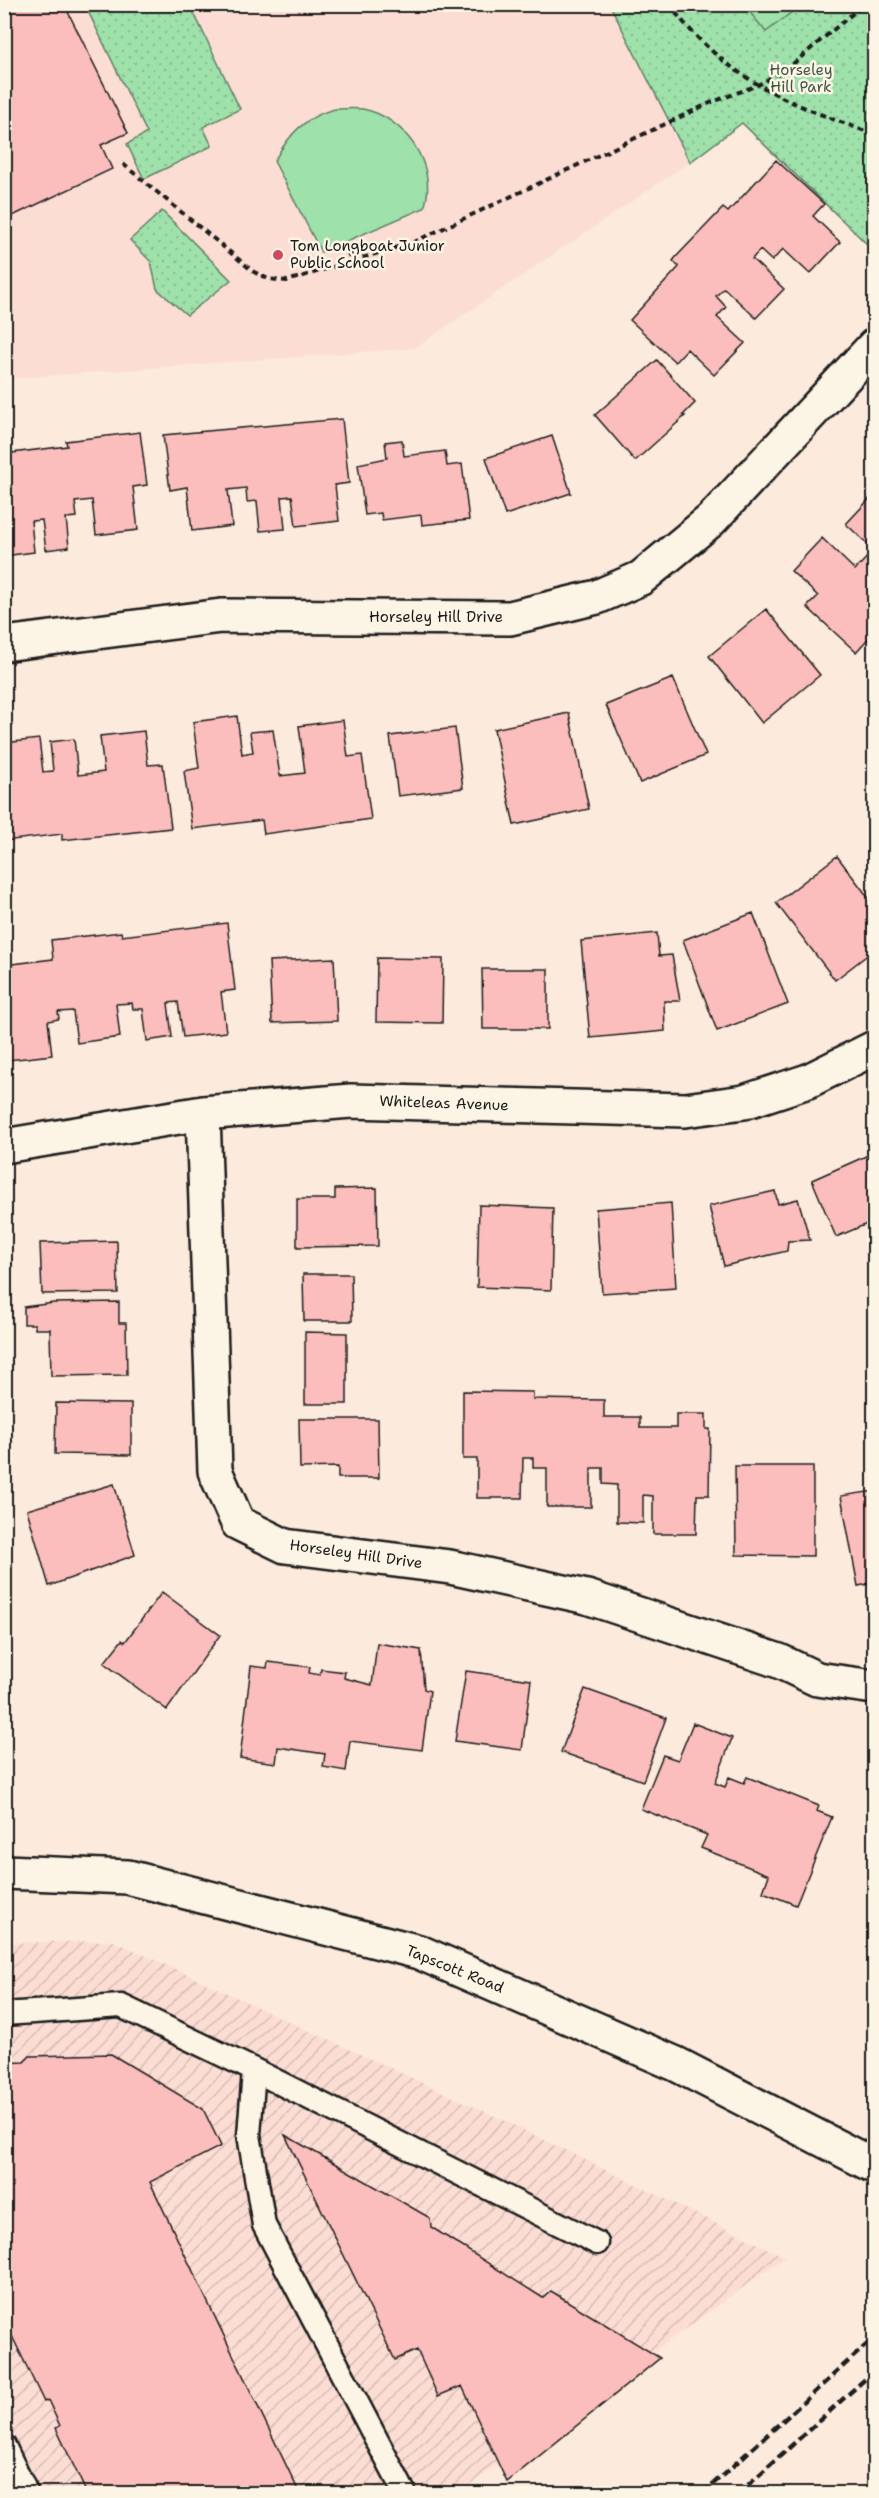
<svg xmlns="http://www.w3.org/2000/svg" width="879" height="2498" font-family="'Shantell Sans',sans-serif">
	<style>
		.built { fill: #fcddd3 }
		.industrial { fill: url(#industrial-furrows) }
		.park { fill: url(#park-dots); stroke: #5e7e64; stroke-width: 1.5 }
		.garden { fill: #9fe1ab; stroke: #5e7e64; stroke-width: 1.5 }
		.building { fill: #fbbebd; stroke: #1c1c1c; stroke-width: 1.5 }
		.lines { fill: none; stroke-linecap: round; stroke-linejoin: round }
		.service-casing { stroke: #1c1c1c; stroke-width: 27 }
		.minor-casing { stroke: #1c1c1c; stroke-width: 38 }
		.tertiary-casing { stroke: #1c1c1c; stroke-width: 38 }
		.path { stroke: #1c1c1c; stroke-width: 4; stroke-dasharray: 6 4.5; stroke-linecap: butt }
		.service { stroke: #fcf5e5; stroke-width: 22 }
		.minor { stroke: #fcf5e5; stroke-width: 33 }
		.tertiary { stroke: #fcf5e5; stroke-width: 33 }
		.rail { stroke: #1c1c1c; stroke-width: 4.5; stroke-dasharray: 9 4.5; stroke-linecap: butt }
		.poi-dot { fill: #d1495b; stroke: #fcf5e5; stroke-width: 2 }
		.labels { text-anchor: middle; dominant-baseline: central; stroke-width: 5; stroke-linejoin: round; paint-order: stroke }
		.park-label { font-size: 15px; fill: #435747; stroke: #fcf5e5 }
		.poi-label { font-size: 15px; fill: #1c1c1c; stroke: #fcf5e5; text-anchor: start }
		.street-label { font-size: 15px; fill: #1c1c1c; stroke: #fcf5e5 }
	</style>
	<defs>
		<pattern id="industrial-furrows" width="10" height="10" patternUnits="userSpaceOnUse" patternTransform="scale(1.5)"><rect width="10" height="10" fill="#fcddd3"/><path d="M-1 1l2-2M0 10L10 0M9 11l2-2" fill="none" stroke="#d7bdb5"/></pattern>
		<pattern id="park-dots" width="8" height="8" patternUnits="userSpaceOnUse" patternTransform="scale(1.5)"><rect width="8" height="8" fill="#9fe1ab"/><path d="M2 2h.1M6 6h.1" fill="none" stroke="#88c093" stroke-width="1.8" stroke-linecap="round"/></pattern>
	</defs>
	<rect width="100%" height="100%" fill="#fceadd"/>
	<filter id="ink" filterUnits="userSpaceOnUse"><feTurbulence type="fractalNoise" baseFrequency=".0167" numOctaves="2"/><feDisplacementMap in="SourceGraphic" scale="12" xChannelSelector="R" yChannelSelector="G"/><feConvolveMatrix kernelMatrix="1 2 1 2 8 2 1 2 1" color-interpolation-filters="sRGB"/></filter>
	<g filter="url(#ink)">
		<!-- built -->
		<path class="built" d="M5,5H610L690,162L415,348L5,379Z"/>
		<!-- industrial -->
		<path class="industrial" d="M114,1941L505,2121L785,2257L458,2493H5L4,1943Z"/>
		<!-- park -->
		<path class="park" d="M85,5H190L240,109L203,127L212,146L144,179L127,144L147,133Z
			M610,5H874V247L872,249L742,123L690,162Z
			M162,211L231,280L187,315L157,289L151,262L130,240Z"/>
		<!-- garden -->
		<path class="garden" d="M744,5H801L766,32Z
			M335,109C344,109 354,108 363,109C405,117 439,167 424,208L321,252L274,161C289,135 305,116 335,109Z"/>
		<!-- building -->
		<path class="building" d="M4,4H64L128,133L101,145L112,169L4,220Z
			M776,160L824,204L813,216L840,242L810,274L783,249L772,261L760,250L752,259L784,289L756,318L724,288L716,296L726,307L717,317L745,343L714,375L687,349L675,362L630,320L679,267L673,261L676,257L723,208L728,212Z
			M657,360L695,403L683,415L685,416L635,461L595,415Z
			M342,419L349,483L335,485L339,521L296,526L292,496L282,497L285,529L260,531L257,501L247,502L246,488L228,490L232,526L192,531L187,487L170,490L163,435Z
			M140,432L147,485L133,487L138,530L96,535L92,500L75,502L77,517L66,518L69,547L46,550L42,520L31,521L34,552L4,556V454L67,446L66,441Z
			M552,436L571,493L505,515L486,458Z
			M402,440L404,456L445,451L447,466L462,464L469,520L422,525L421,515L382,520L381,513L365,515L358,464L387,458L385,442Z
			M874,494V632L856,652L807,607L818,596L791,571L822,538L855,570L874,550L846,524Z
			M766,609L820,675L762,723L709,656Z
			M673,678L706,755L640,783L606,705Z
			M569,713L589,809L514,825L494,729Z
			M237,716L242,754L253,752L250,732L273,730L280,776L305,773L299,726L343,720L348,757L362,755L371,819L264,834L262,820L192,829L184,771L199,768L193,722Z
			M455,728L463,788L398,796L390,736Z
			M144,731L148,765L163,764L171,828L62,840V834L4,841V743L39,739L43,772L53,771L50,742L74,739L78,775L104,772L100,736Z
			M837,856L874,905V950L835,980L776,903Z
			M753,913L788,1004L717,1031L683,940Z
			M227,923L235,990L221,992L226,1032L183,1037L178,1002L168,1003L172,1037L147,1041L143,1009H133L132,1003L116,1004L120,1037L77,1043L73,1011L58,1012L59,1019L48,1021L52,1055L8,1060L4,1032V965L53,959L51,940L121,932L122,936Z
			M657,933L659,956L672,955L680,1001H664L665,1031L590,1038L581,941Z
			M334,958L337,1021L272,1023L269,961Z
			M377,958L443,959L442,1023L376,1022Z
			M482,969H548V1029H483Z
			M873,1153L874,1221L836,1237L812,1180Z
			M377,1188L378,1246L297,1247V1199H335V1189Z
			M775,1191L778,1204L798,1199L810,1240L788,1241L787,1251L724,1266L709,1206Z
			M671,1203L676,1288L602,1293L596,1209Z
			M479,1205L553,1208L551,1290L477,1287Z
			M117,1241L118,1293L42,1294L40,1243Z
			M303,1274H351L352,1321H304Z
			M119,1302V1323H126L127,1375L51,1376L50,1329H35V1324H24V1307L54,1303Z
			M305,1332L347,1333V1404H305Z
			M463,1391L533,1392V1399L604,1400V1417H640V1428H676V1414H706V1429H710L709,1495H697L696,1534H653V1496L643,1495V1523L617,1522V1485L603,1484V1468H591V1507H547V1468H533V1458H523L522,1498H477V1459H463Z
			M56,1403L131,1404V1455L55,1454Z
			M299,1419H378L379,1478H338V1467L300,1468Z
			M735,1466H813V1556L736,1555Z
			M114,1484L135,1555L49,1586L27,1510Z
			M874,1491V1583L858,1586L841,1496Z
			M162,1592L220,1635L167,1710L104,1663L122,1640L125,1642Z
			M377,1643L421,1650L424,1689L430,1691L422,1750L350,1741L346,1771L323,1767L325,1754L278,1747L276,1763L240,1758L251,1666L267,1668L268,1662L310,1667L309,1673L320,1675L321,1669L345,1672L344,1678L372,1685Z
			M466,1671L531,1680L522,1750L455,1741Z
			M585,1689L666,1718L643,1781L561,1752Z
			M693,1723L732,1738L715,1783L725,1787L729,1777L744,1783L747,1777L819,1806L817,1811L832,1817L796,1905L763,1892L769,1875L701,1848L707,1835L641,1809L663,1755L678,1760Z
			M111,2054L203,2109L221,2146L150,2182L300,2494H87L56,2428L60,2426L48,2400L44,2402L9,2330L11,2328L4,2315V2063L24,2062L30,2056Z
			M285,2135L430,2218L431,2227L543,2298L551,2291L660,2358L507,2482L462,2386L438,2396L417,2350L395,2360Z"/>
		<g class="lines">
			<!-- service casing -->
			<g class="service-casing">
				<path id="service" d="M4,2014L121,2006L254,2070L597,2243
					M254,2070L249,2135L264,2225L405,2494
					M4,2446L27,2494"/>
			</g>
			<!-- minor casing -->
			<g class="minor-casing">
				<path id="minor" d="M4,644L221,616L510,618L597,597L641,578L711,520L874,346
					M203,1113L215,1471L238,1523L285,1546L450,1567L587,1597L779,1661L817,1679L874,1687
					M4,1146L203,1113L351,1101L685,1110L744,1102L808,1081L874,1048"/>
			</g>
			<!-- tertiary casing -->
			<g class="tertiary-casing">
				<path id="tertiary" d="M4,1872L128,1877L419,1952L676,2064L874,2166"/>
			</g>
			<!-- path -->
			<path class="path" d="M669,4C725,79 789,104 874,134
				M123,164L254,272L268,279L287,281L414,242L710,103L758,85L788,68L864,4
				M345,242L351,262"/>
			<!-- service -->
			<use href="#service" class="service"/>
			<!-- minor -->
			<use href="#minor" class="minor"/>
			<!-- tertiary -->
			<use href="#tertiary" class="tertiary"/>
			<!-- rail -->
			<path class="rail" d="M702,2494L874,2338
				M738,2494L874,2371"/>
		</g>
	</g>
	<!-- markers -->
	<circle class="poi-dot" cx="278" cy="255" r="6"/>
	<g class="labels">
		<!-- park labels -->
		<g class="park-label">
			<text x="801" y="70">Horseley<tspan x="801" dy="17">Hill Park</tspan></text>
		</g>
		<!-- poi labels -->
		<g class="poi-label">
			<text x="290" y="246">Tom Longboat Junior<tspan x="290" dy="17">Public School</tspan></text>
		</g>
		<!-- street labels -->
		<g class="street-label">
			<text x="436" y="617">Horseley Hill Drive</text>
			<text transform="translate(444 1103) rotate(2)">Whiteleas Avenue</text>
			<text transform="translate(356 1554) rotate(8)">Horseley Hill Drive</text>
			<text transform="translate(455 1969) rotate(22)">Tapscott Road</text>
		</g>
	</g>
	<!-- margin -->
	<rect width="879" height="2498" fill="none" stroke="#fcf5e5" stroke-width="24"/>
	<rect x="12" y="12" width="855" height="2474" fill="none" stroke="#1c1c1c" stroke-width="2" filter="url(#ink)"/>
</svg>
